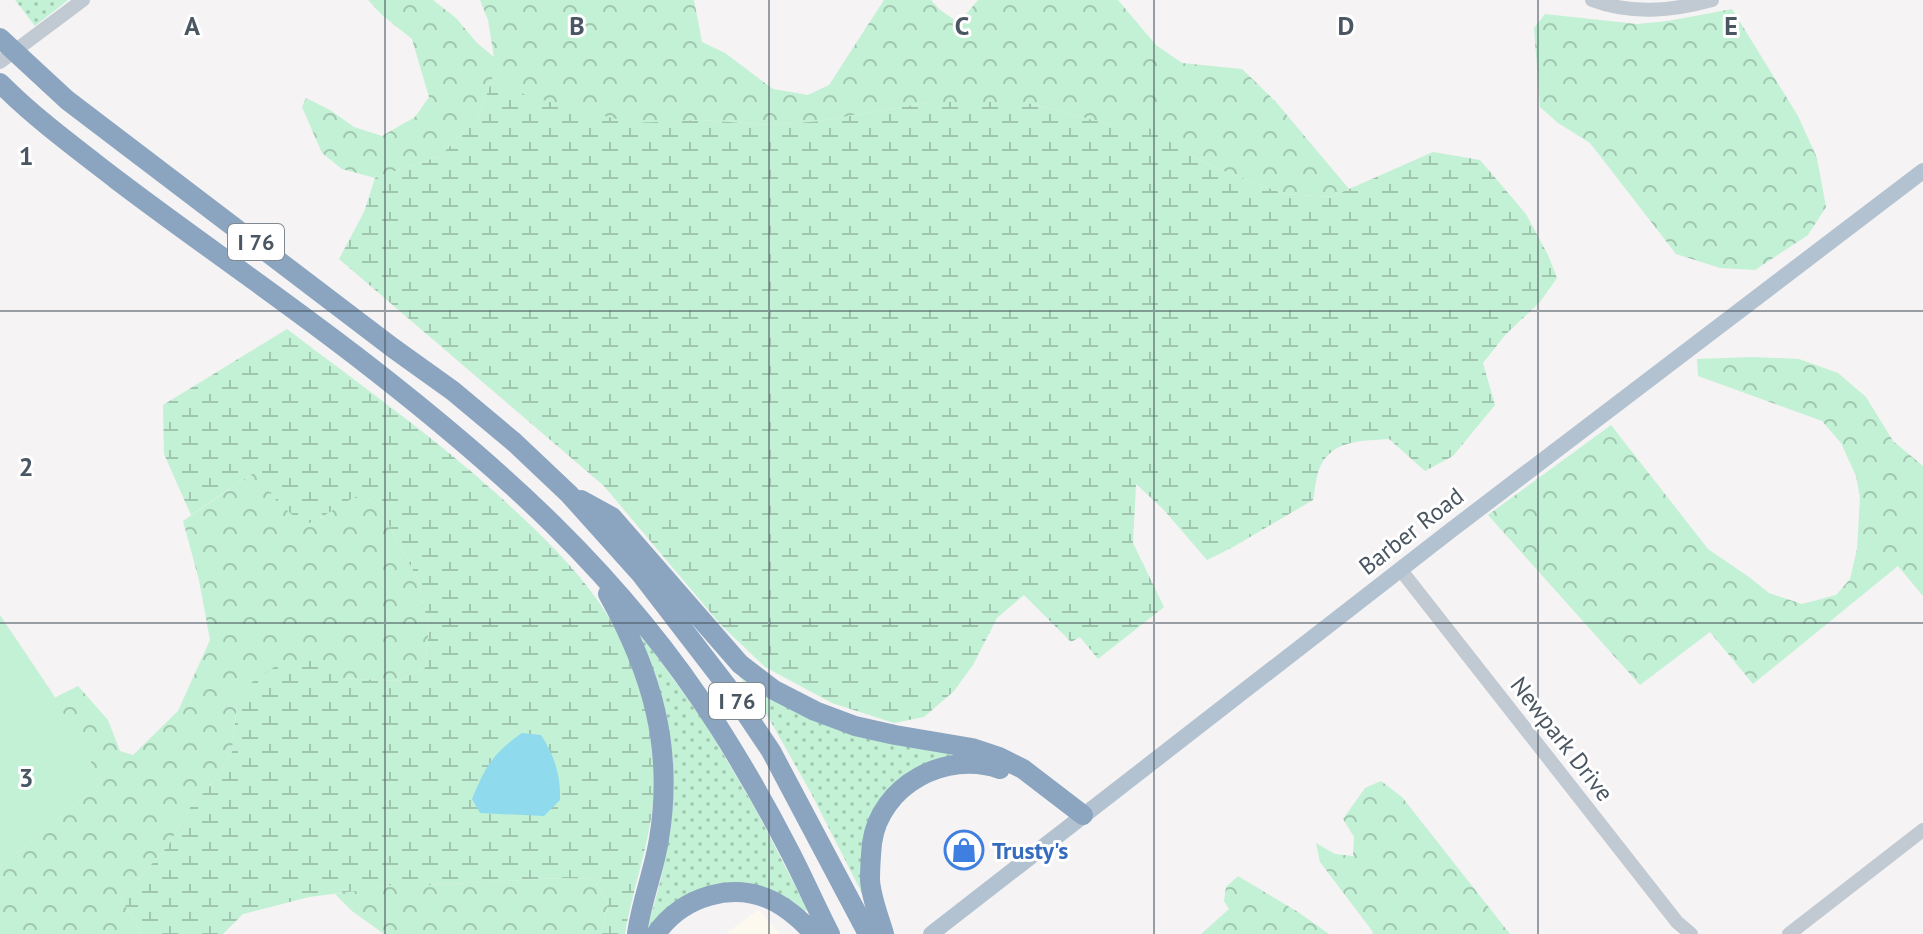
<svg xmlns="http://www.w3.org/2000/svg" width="1923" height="934" font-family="'PT Sans',sans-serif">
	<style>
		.commercial { fill: #fdf9ef }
		.green { fill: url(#green-dots) }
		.forest { fill: url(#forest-crowns) }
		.wetland { fill: url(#wetland-marsh) }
		.pitch { fill: #c3f1d5 }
		.water { fill: #90daee }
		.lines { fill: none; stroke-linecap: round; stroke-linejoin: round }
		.minor { stroke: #c1cad2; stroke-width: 14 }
		.major { stroke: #b3c2d1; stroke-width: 16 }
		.highway { stroke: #8ba5c1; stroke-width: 20 }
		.grid { fill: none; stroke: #4a5661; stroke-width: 2; stroke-opacity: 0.55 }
		.labels { text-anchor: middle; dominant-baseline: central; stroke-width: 6; stroke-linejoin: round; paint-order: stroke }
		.shield { fill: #fff; stroke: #808990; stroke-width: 2 }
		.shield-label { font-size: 22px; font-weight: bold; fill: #4a5661 }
		.street-label { font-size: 24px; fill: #4a5661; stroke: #fff }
		.shop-label { font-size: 24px; font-weight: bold; fill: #366cbe; stroke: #fff; text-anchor: start }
		.grid-label { font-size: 26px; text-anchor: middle; font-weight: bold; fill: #4a5661; stroke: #fff; stroke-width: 6; stroke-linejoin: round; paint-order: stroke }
	</style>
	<defs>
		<pattern id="green-dots" width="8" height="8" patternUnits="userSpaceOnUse" patternTransform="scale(2)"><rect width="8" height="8" fill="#c3f1d5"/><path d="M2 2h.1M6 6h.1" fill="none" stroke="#a0c6b0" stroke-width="1.8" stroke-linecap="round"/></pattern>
		<pattern id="forest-crowns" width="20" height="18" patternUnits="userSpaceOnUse" patternTransform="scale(2)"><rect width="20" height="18" fill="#c3f1d5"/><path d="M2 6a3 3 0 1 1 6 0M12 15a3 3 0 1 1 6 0" fill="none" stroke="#a0c6b0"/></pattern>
		<pattern id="wetland-marsh" width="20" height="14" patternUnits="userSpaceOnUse" patternTransform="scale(2)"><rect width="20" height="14" fill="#c3f1d5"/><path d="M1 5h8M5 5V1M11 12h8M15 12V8" fill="none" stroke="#a0c6b0"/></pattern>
	</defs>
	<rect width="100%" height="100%" fill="#f5f3f3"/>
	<!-- commercial -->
	<path class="commercial" d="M759,910L780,934H725L758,910Z"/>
	<!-- green -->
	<path class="green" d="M15,0H68L35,26Z
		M634,625L703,720L755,808L807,909L805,912L753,886L647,930L661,879L672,812L673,761L666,711Z
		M731,664L776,695L984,756L891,794L870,909L811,793L767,715Z"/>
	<!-- forest -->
	<path class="forest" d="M368,0H433L456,18L477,43L494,57L488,20L480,0H694L702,42L725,53L773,89L808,95L829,85L884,0H931L939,9L956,21L968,12L978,0H1118L1156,45L1182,63L1242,69L1276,102L1349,189L1331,197L1285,194L1218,169L1187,153L1143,125H1112L1024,102H931L821,121L771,125L701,120L632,124L526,96L493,77L478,119L440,156L375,178L342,169L322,153L302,107L306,98L330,110L354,127L382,136L415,117L429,97L412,39L382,15Z
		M1732,9L1798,116L1817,158L1826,207L1808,235L1755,270L1720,268L1676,254L1590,143L1558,123L1540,107L1534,28L1545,14L1637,24L1668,21Z
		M1752,357L1799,359L1838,373L1866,397L1893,441L1923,466V596L1898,566L1753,684L1710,632L1640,685L1488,515L1611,425L1708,549L1749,577L1769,593L1802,604L1836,595L1850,579L1857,549L1860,498L1856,476L1841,443L1822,421L1698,376L1697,359Z
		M256,471L321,518L340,504L361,494L380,508L418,580L429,629L425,668L398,681L340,678L238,692L232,752L209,787L191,806L168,846L121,898L142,934H0V867L102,782L54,698L78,686L108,720L120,751L133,755L178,711L210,640L199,580L183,521Z
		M1381,781L1402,797L1510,934H1372L1373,932L1320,862L1316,843L1335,854L1353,856L1354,837L1343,819L1365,788Z
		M1238,876L1298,912L1329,934H1201L1229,909L1224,901L1226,887Z
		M562,878L594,879L608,903L601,934H384L352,911L335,894L392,885H429Z"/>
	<!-- wetland -->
	<path class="wetland" d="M493,77L527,96L632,123L701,120L771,125L821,121L931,102H1024L1112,125L1143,124L1187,153L1218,169L1285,194L1331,197L1433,152L1480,160L1526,214L1548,255L1557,278L1540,302L1506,334L1483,363L1495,405L1453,456L1425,471L1389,439C1363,441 1333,439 1320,467C1316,476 1315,490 1313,500L1233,547L1207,560L1163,509L1136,484L1133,543L1164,607L1098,659L1080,637L1071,642L1024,595L997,618L973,665L954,691L924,717L894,723L832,703L765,667L721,625L604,486L339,259L364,212L375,178L440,156L478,119Z
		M287,329C358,383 431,435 498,495C534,528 570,561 598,601C633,651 651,712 654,773C656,829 634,880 625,934H601L608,903L594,879L561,878L429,885H392L356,891L309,897L243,914L223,934H142L121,898L168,846L191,806L209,787L232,752L238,692L280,663L325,660L340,678L398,681L425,668L429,629L418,580L380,508L361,494C342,503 325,517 305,525C283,507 269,498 256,471L191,515L164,454L163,405Z"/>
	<!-- pitch -->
	<path class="pitch" d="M0,615L51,691L102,782L0,867Z"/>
	<!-- water -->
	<path class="water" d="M522,733L541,735C554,755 561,775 560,800L544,816L480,813L472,799C485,767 493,753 522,733Z"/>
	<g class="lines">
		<!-- minor -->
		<path class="minor" d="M1592,0C1632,15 1672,11 1712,0
			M0,62L83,0
			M1400,569L1677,922L1691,934
			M1789,934L1923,830"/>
		<!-- major -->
		<path class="major" d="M931,934L1450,531L1923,171"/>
		<!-- highway -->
		<path class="highway" d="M0,38L67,100L393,348L453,391L514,442L569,494L640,573L730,690L771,751L868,934
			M0,83C36,119 77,149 117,180C196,240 277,295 356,356C496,464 622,575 718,726C744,767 768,809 790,852C804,879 816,907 830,934
			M581,500L612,517L740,664L774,690L815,711L855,726L895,735L972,748L999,757L1023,769L1083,815
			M608,594C652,673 674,748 659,839C654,871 641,902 637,934
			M656,934C681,897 733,880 775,902C790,910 803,922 814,934
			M884,934C879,917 871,897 870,880C870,868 871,854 872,843C880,785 946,750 1000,769"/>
	</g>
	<!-- grid -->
	<path class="grid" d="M385,0V934M769,0V934M1154,0V934M1538,0V934M0,311H1923M0,623H1923"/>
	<!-- icons -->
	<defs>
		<g id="shop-ring" transform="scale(2)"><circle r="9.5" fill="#fff" stroke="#3f7fe0" stroke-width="1.5"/><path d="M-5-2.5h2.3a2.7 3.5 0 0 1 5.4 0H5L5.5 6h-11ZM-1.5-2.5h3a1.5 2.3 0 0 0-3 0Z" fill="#3f7fe0"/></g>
	</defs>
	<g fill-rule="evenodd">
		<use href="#shop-ring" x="964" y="850"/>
	</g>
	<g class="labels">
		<!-- shield labels -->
		<g class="shield">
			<rect x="228" y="224" width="56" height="36" rx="6"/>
			<rect x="709" y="683" width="56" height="36" rx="6"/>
		</g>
		<g class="shield-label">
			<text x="256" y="242">I 76</text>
			<text x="737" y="701">I 76</text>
		</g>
		<!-- street labels -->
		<g class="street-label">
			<text transform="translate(1411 531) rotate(-38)">Barber Road</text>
			<text transform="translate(1562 739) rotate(52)">Newpark Drive</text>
		</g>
		<!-- shop labels -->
		<g class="shop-label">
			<text x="992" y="850">Trusty's</text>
		</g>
	</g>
	<g class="grid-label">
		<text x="192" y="35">A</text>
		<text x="577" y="35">B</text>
		<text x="962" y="35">C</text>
		<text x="1346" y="35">D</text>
		<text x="1731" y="35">E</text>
		<text x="26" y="165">1</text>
		<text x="26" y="476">2</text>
		<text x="26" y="787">3</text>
	</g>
</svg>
